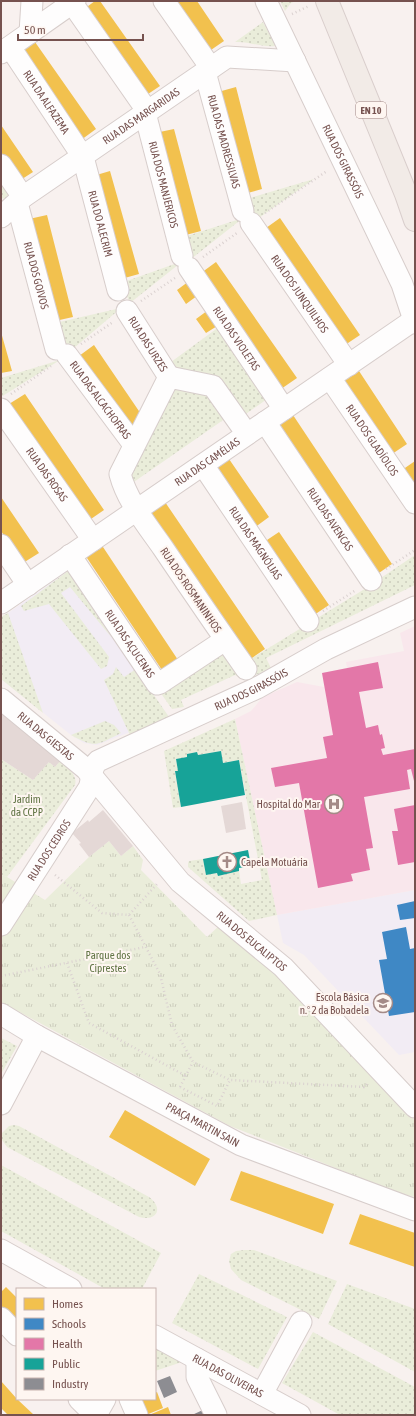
<svg xmlns="http://www.w3.org/2000/svg" width="416" height="1416" font-family="'Asap Condensed',sans-serif">
	<style>
		.education { fill: #f2ecf4 }
		.medical { fill: #f9e7ec }
		.grass { fill: url(#grass-dots) }
		.park { fill: url(#park-tufts) }
		.homes { fill: #f2c14e }
		.schools { fill: #3f88c5 }
		.health { fill: #e377a8 }
		.public { fill: #17a398 }
		.industry { fill: #8d8d92 }
		.building { fill: #e4d8d6 }
		.lines { fill: none; stroke-linecap: round; stroke-linejoin: round }
		.minor-casing { stroke: #d7cdcb; stroke-width: 23 }
		.major-casing { stroke: #d9cecc; stroke-width: 24 }
		.path { stroke: #dad1d0; stroke-width: 2.5; stroke-dasharray: 1 3; stroke-linecap: butt }
		.minor { stroke: #fefdfd; stroke-width: 21 }
		.major { stroke: #f2ebe7; stroke-width: 22 }
		.labels { text-anchor: middle; dominant-baseline: central; stroke-width: 4; stroke-linejoin: round; paint-order: stroke }
		.shield { fill: #fef6f1; stroke: #9f8380; stroke-width: 1 }
		.shield-label { font-size: 10px; font-weight: bold; fill: #76524f }
		.street-label { font-size: 11px; fill: #76524f; stroke: #fef6f1 }
		.park-label { font-size: 11px; fill: #607444; stroke: #fef6f1 }
		.poi-label { font-size: 11px; fill: #76524f; stroke: #fef6f1; text-anchor: end }
	</style>
	<defs>
		<pattern id="grass-dots" width="8" height="8" patternUnits="userSpaceOnUse"><rect width="8" height="8" fill="#eaedda"/><path d="M2 2h.1M6 6h.1" fill="none" stroke="#cccdbd" stroke-width="1.8" stroke-linecap="round"/></pattern>
		<pattern id="park-tufts" width="24" height="20" patternUnits="userSpaceOnUse"><rect width="24" height="20" fill="#eaedda"/><path d="M3 7l-1-3M5 7V3M7 7l1-3M15 17l-1-3M17 17v-4M19 17l1-3" fill="none" stroke="#cccdbd"/></pattern>
	</defs>
	<rect width="100%" height="100%" fill="#f8f1ef"/>
	<!-- education -->
	<path class="education" d="M68,571L169,717L97,745L84,743L71,735L1,679V618Z
		M415,890V1052L399,1055L304,955L283,943L277,915Z"/>
	<!-- medical -->
	<path class="medical" d="M415,626V890L277,915L235,719L251,711L263,697L297,682L324,687L322,673L347,668L346,662L404,651L400,633Z"/>
	<!-- grass -->
	<path class="grass" d="M280,1H296L291,3L285,11Z
		M263,22L276,46C262,48 249,41 235,42Z
		M1,176L11,190L5,199L1,198Z
		M314,179L256,220L250,198Z
		M243,218L191,259L184,237Z
		M183,261L130,303L121,283Z
		M121,308L61,359L55,323Z
		M223,324L270,397L243,416L176,370L171,362Z
		M60,360L1,397V378Z
		M171,380L211,389L229,416L128,486L135,449Z
		M415,555V585L266,658L271,668L245,680L235,675L181,700L184,707L172,709L160,692L232,645L249,660L363,590Z
		M68,571L112,638L70,587L61,593L109,657L107,666L101,669L49,604L24,611L21,606Z
		M8,613L43,713L1,679V617Z
		M116,667L124,677L136,669L169,717L130,735L104,680L113,674Z
		M235,719L277,915L249,921L188,867V863L189,861L203,859L206,875L217,873L218,876L239,871L241,884L262,880L239,760L223,763L221,751L198,755L197,752L187,754V757L176,759L178,771L175,772L181,807L173,808L164,751Z
		M105,721L114,725L121,733C97,745 96,749 71,735Z
		M1,759L33,780L49,762L55,767L60,761C67,768 78,774 75,785L7,877L1,875Z
		M1,1038L17,1046L1,1074Z
		M14,1125L19,1126L149,1197C164,1208 157,1222 139,1217L7,1147L2,1140V1133L9,1126Z
		M1,1165L161,1253L142,1289H105L1,1231Z
		M244,1250H254L337,1281L319,1319L241,1280L231,1269L229,1261L231,1254L236,1251Z
		M199,1274L287,1317L258,1369L172,1323Z
		M347,1284L415,1309V1372L328,1324Z
		M313,1332L415,1387V1411L413,1415H340L282,1383Z
		M155,1339L182,1362L155,1371Z"/>
	<!-- park -->
	<path class="park" d="M109,841L121,856L133,846L143,860L141,870L207,937L220,925L275,972L404,1107L415,1121V1197L396,1192L230,1126L1,1002V875L7,877L45,900L89,857Z"/>
	<!-- homes -->
	<path class="homes" d="M95,1H100L160,86L145,96L84,9Z
		M175,1H197L224,41L208,52Z
		M35,42L96,129L81,140L20,52Z
		M236,87L262,189L244,194L218,92Z
		M1,125L33,172L19,181L1,156Z
		M174,129L201,231L182,236L155,133Z
		M110,171L139,274L121,279L93,176Z
		M47,215L73,317L55,321L29,219Z
		M280,218L360,335L345,345L266,228Z
		M216,262L297,378L281,389L201,273Z
		M192,279L201,293L186,304L177,290Z
		M211,308L222,323L206,333L196,319Z
		M1,332L12,371L1,373Z
		M94,345L143,417L127,428L79,356Z
		M359,371L407,444L392,454L344,381Z
		M25,394L104,510L88,521L9,404Z
		M293,415L392,564L376,575L276,426Z
		M229,459L269,517L254,528L214,469Z
		M415,461V489L402,470Z
		M1,497L39,553L23,563L1,531Z
		M165,502L265,649L249,660L148,513Z
		M279,532L329,605L314,615L264,542Z
		M101,544L180,663L164,673L85,555Z
		M125,1110L210,1159L195,1186L109,1137Z
		M241,1171L334,1204L323,1234L230,1200Z
		M360,1214L415,1233V1267L349,1244Z
		M6,1287L17,1298V1325L1,1309V1292Z
		M1,1381L17,1399L34,1415H8L1,1408Z
		M157,1392L163,1408L146,1415L141,1399H155V1393Z
		M168,1407L171,1415H149Z"/>
	<!-- schools -->
	<path class="schools" d="M415,901V918L400,920L397,905Z
		M406,927L410,949L415,948V1012L389,1016L379,960L387,959L382,932Z"/>
	<!-- health -->
	<path class="health" d="M378,662L383,688L359,692L366,728L378,725L380,735L382,734L385,748L381,749L383,755L415,749V785L411,769L407,770L410,789L364,797L373,848L366,849L370,870L351,874L353,881L318,888L299,783L275,787L271,768L327,758L323,737L333,735L322,673Z
		M415,805V862L398,865L392,831H398L394,809Z"/>
	<!-- public -->
	<path class="public" d="M221,751L223,763L239,760L245,795L181,807L175,771H178L176,759L187,757V754L197,752L198,755Z
		M248,850L251,866L239,868V871L218,876L217,873L206,875L203,859Z"/>
	<!-- industry -->
	<path class="industry" d="M170,1376L177,1392L164,1398L157,1381Z
		M205,1409L208,1415H192Z"/>
	<!-- building -->
	<path class="building" d="M1,712L60,761L55,767L49,762L33,780L1,759Z
		M242,802L246,829L226,833L221,806Z
		M103,810L133,846L121,856L109,841L89,857L79,844L81,843L72,833L88,820L89,822Z"/>
	<g class="lines">
		<!-- minor casing -->
		<g class="minor-casing">
			<g id="minor">
				<path d="M164,1L211,68"/>
				<path id="s1" d="M266,1L402,284L415,323"/>
				<path d="M72,3L148,112"/>
				<path d="M30,33L32,1"/>
				<path id="s2" d="M10,47L83,157L118,290"/>
				<path d="M1,53L75,1"/>
				<path id="s3" d="M205,72L243,211"/>
				<path id="s4" d="M145,113L182,256"/>
				<path d="M1,165L23,197"/>
				<path id="s5" d="M17,203L56,349"/>
				<path id="s6" d="M1,217L23,197L227,57L295,61"/>
				<path id="s7" d="M251,223L349,365"/>
				<path id="s8" d="M189,268L284,409"/>
				<path id="s9" d="M127,311L169,377"/>
				<path id="s10" d="M67,355L134,445"/>
				<path id="s11" d="M330,378L415,503"/>
				<path id="s12" d="M1,409L93,540"/>
				<path id="s13" d="M265,422L371,580"/>
				<path id="s14" d="M203,465L308,621"/>
				<path d="M1,545L28,585"/>
				<path id="s15" d="M70,555L157,684L160,683L225,640"/>
				<path id="s16" d="M1,603L414,320"/>
				<path d="M246,669C218,629 190,588 163,548C147,525 127,501 120,474L169,377L213,386L247,434"/>
				<path id="s17" d="M1,699L86,769L180,882L283,967L415,1107"/>
				<path id="s18" d="M1,925L89,788C93,779 89,769 98,761L257,688L326,649L415,607"/>
				<path id="s19" d="M1,1014L37,1036L241,1145L415,1210"/>
				<path d="M1,1104L37,1036"/>
				<path d="M1,1250L71,1289"/>
				<path d="M1,1318L17,1335"/>
				<path id="s20" d="M155,1336L300,1415"/>
				<path d="M197,1359V1377L216,1415"/>
				<path d="M262,1394L301,1322"/>
				<path d="M79,1399L95,1415"/>
				<path d="M130,1399L137,1415"/>
				<path d="M96,1415L105,1399"/>
			</g>
		</g>
		<!-- major casing -->
		<g class="major-casing">
			<path id="major" d="M327,1L406,194L415,220"/>
		</g>
		<!-- path -->
		<path class="path" d="M292,14L309,6
			M265,213L327,171
			M203,257L237,233
			M141,301L175,278
			M81,344L113,322
			M11,394L51,366
			M386,569L415,550
			M323,611L356,590
			M55,875L102,913L129,915L157,884
			M129,915L160,974L172,1025L193,1062L230,1080L364,1087L368,1083
			M67,963L89,1023L186,1076
			M1,976L145,947
			M180,1087L217,1106L230,1080
			M180,1087L193,1062"/>
		<!-- minor -->
		<use href="#minor" class="minor"/>
		<!-- major -->
		<use href="#major" class="major"/>
	</g>
	<!-- icons -->
	<defs>
		<g id="hospital-ring" transform="scale(1)"><circle r="9.5" fill="#fef6f1" stroke="#a48a87" stroke-width="1.5"/><path d="M-5-5h3v3.5h4V-5h3V5h-3V1.5h-4V5h-3Z" fill="#a48a87"/></g>
		<g id="church-ring" transform="scale(1)"><circle r="9.5" fill="#fef6f1" stroke="#a48a87" stroke-width="1.5"/><path d="M-1.2-6h2.4v3.5h3.3v2.4h-3.3V6h-2.4V-.1h-3.3v-2.4h3.3Z" fill="#a48a87"/></g>
		<g id="school-ring" transform="scale(1)"><circle r="9.5" fill="#fef6f1" stroke="#a48a87" stroke-width="1.5"/><path d="M0-5L7-2L0 1L-7-2ZM-4 1L0 2.5L4 1V4Q0 6-4 4Z" fill="#a48a87"/></g>
	</defs>
	<g fill-rule="evenodd">
		<use href="#hospital-ring" x="334" y="804"/>
		<use href="#church-ring" x="227" y="862"/>
		<use href="#school-ring" x="383" y="1003"/>
	</g>
	<g class="labels">
		<!-- shield labels -->
		<rect class="shield" x="356" y="102" width="30" height="16" rx="3"/>
		<g class="shield-label">
			<text x="371" y="110">EN 10</text>
		</g>
		<!-- street labels -->
		<g class="street-label">
			<text stroke="none"><textPath href="#s2" startOffset="66">RUA DA ALFAZEMA</textPath></text>
			<text stroke="none"><textPath href="#s6" startOffset="173">RUA DAS MARGARIDAS</textPath></text>
			<text stroke="none"><textPath href="#s3" startOffset="72">RUA DAS MADRESSILVAS</textPath></text>
			<text stroke="none"><textPath href="#s1" startOffset="178">RUA DOS GIRASSÓIS</textPath></text>
			<text stroke="none"><textPath href="#s4" startOffset="74">RUA DOS MANJERICOS</textPath></text>
			<text stroke="none"><textPath href="#s2" startOffset="201">RUA DO ALECRIM</textPath></text>
			<text stroke="none"><textPath href="#s5" startOffset="75">RUA DOS GOIVOS</textPath></text>
			<text stroke="none"><textPath href="#s7" startOffset="86">RUA DOS JUNQUILHOS</textPath></text>
			<text stroke="none"><textPath href="#s8" startOffset="85">RUA DAS VIOLETAS</textPath></text>
			<text stroke="none"><textPath href="#s9" startOffset="39">RUA DAS URZES</textPath></text>
			<text stroke="none"><textPath href="#s10" startOffset="56">RUA DAS ALCACHOFRAS</textPath></text>
			<text stroke="none"><textPath href="#s11" startOffset="75">RUA DOS GLADÍOLOS</textPath></text>
			<text stroke="none"><textPath href="#s16" startOffset="250">RUA DAS CAMÉLIAS</textPath></text>
			<text stroke="none"><textPath href="#s12" startOffset="80">RUA DAS ROSAS</textPath></text>
			<text stroke="none"><textPath href="#s13" startOffset="117">RUA DAS AVENCAS</textPath></text>
			<text stroke="none"><textPath href="#s14" startOffset="94">RUA DAS MAGNÓLIAS</textPath></text>
			<text transform="translate(191 590) rotate(56)">RUA DOS ROSMANINHOS</text>
			<text stroke="none"><textPath href="#s15" startOffset="107">RUA DAS AÇUCENAS</textPath></text>
			<text stroke="none"><textPath href="#s18" startOffset="361">RUA DOS GIRASSÓIS</textPath></text>
			<text stroke="none"><textPath href="#s17" startOffset="58">RUA DAS GIESTAS</textPath></text>
			<text stroke="none"><textPath href="#s18" startOffset="89">RUA DOS CEDROS</textPath></text>
			<text stroke="none"><textPath href="#s17" startOffset="350">RUA DOS EUCALIPTOS</textPath></text>
			<text stroke="none"><textPath href="#s19" startOffset="230">PRAÇA MARTIN SAIN</textPath></text>
			<text stroke="none"><textPath href="#s20" startOffset="83">RUA DAS OLIVEIRAS</textPath></text>
		</g>
		<!-- park labels -->
		<g class="park-label">
			<text x="27" y="799">Jardim<tspan x="27" dy="13">da CCPP</tspan></text>
			<text x="108" y="955">Parque dos<tspan x="108" dy="13">Ciprestes</tspan></text>
		</g>
		<!-- poi labels -->
		<g class="poi-label">
			<text x="320" y="804">Hospital do Mar</text>
			<text x="241" y="862" text-anchor="start">Capela Motuária</text>
			<text x="369" y="997">Escola Básica<tspan x="369" dy="13">n.º 2 da Bobadela</tspan></text>
		</g>
	</g>
	<!-- border -->
	<rect width="416" height="1416" fill="none" stroke="#76524f" stroke-width="4"/>
	<!-- legend -->
	<rect x="16" y="1288" width="140" height="112" fill="#fef6f1" stroke="#c8b4b0"/>
	<rect x="24" y="1298" width="20" height="12" fill="#f2c14e" stroke="#c8b4b0"/>
	<text x="52" y="1308" font-size="12" fill="#76524f">Homes</text>
	<rect x="24" y="1318" width="20" height="12" fill="#3f88c5" stroke="#c8b4b0"/>
	<text x="52" y="1328" font-size="12" fill="#76524f">Schools</text>
	<rect x="24" y="1338" width="20" height="12" fill="#e377a8" stroke="#c8b4b0"/>
	<text x="52" y="1348" font-size="12" fill="#76524f">Health</text>
	<rect x="24" y="1358" width="20" height="12" fill="#17a398" stroke="#c8b4b0"/>
	<text x="52" y="1368" font-size="12" fill="#76524f">Public</text>
	<rect x="24" y="1378" width="20" height="12" fill="#8d8d92" stroke="#c8b4b0"/>
	<text x="52" y="1388" font-size="12" fill="#76524f">Industry</text>
	<!-- scale -->
	<path d="M18 34v6h125v-6" fill="none" stroke="#76524f" stroke-width="2"/>
	<text x="24" y="34" font-size="12" fill="#76524f" stroke="#fef6f1" stroke-width="3" paint-order="stroke">50 m</text>
</svg>
